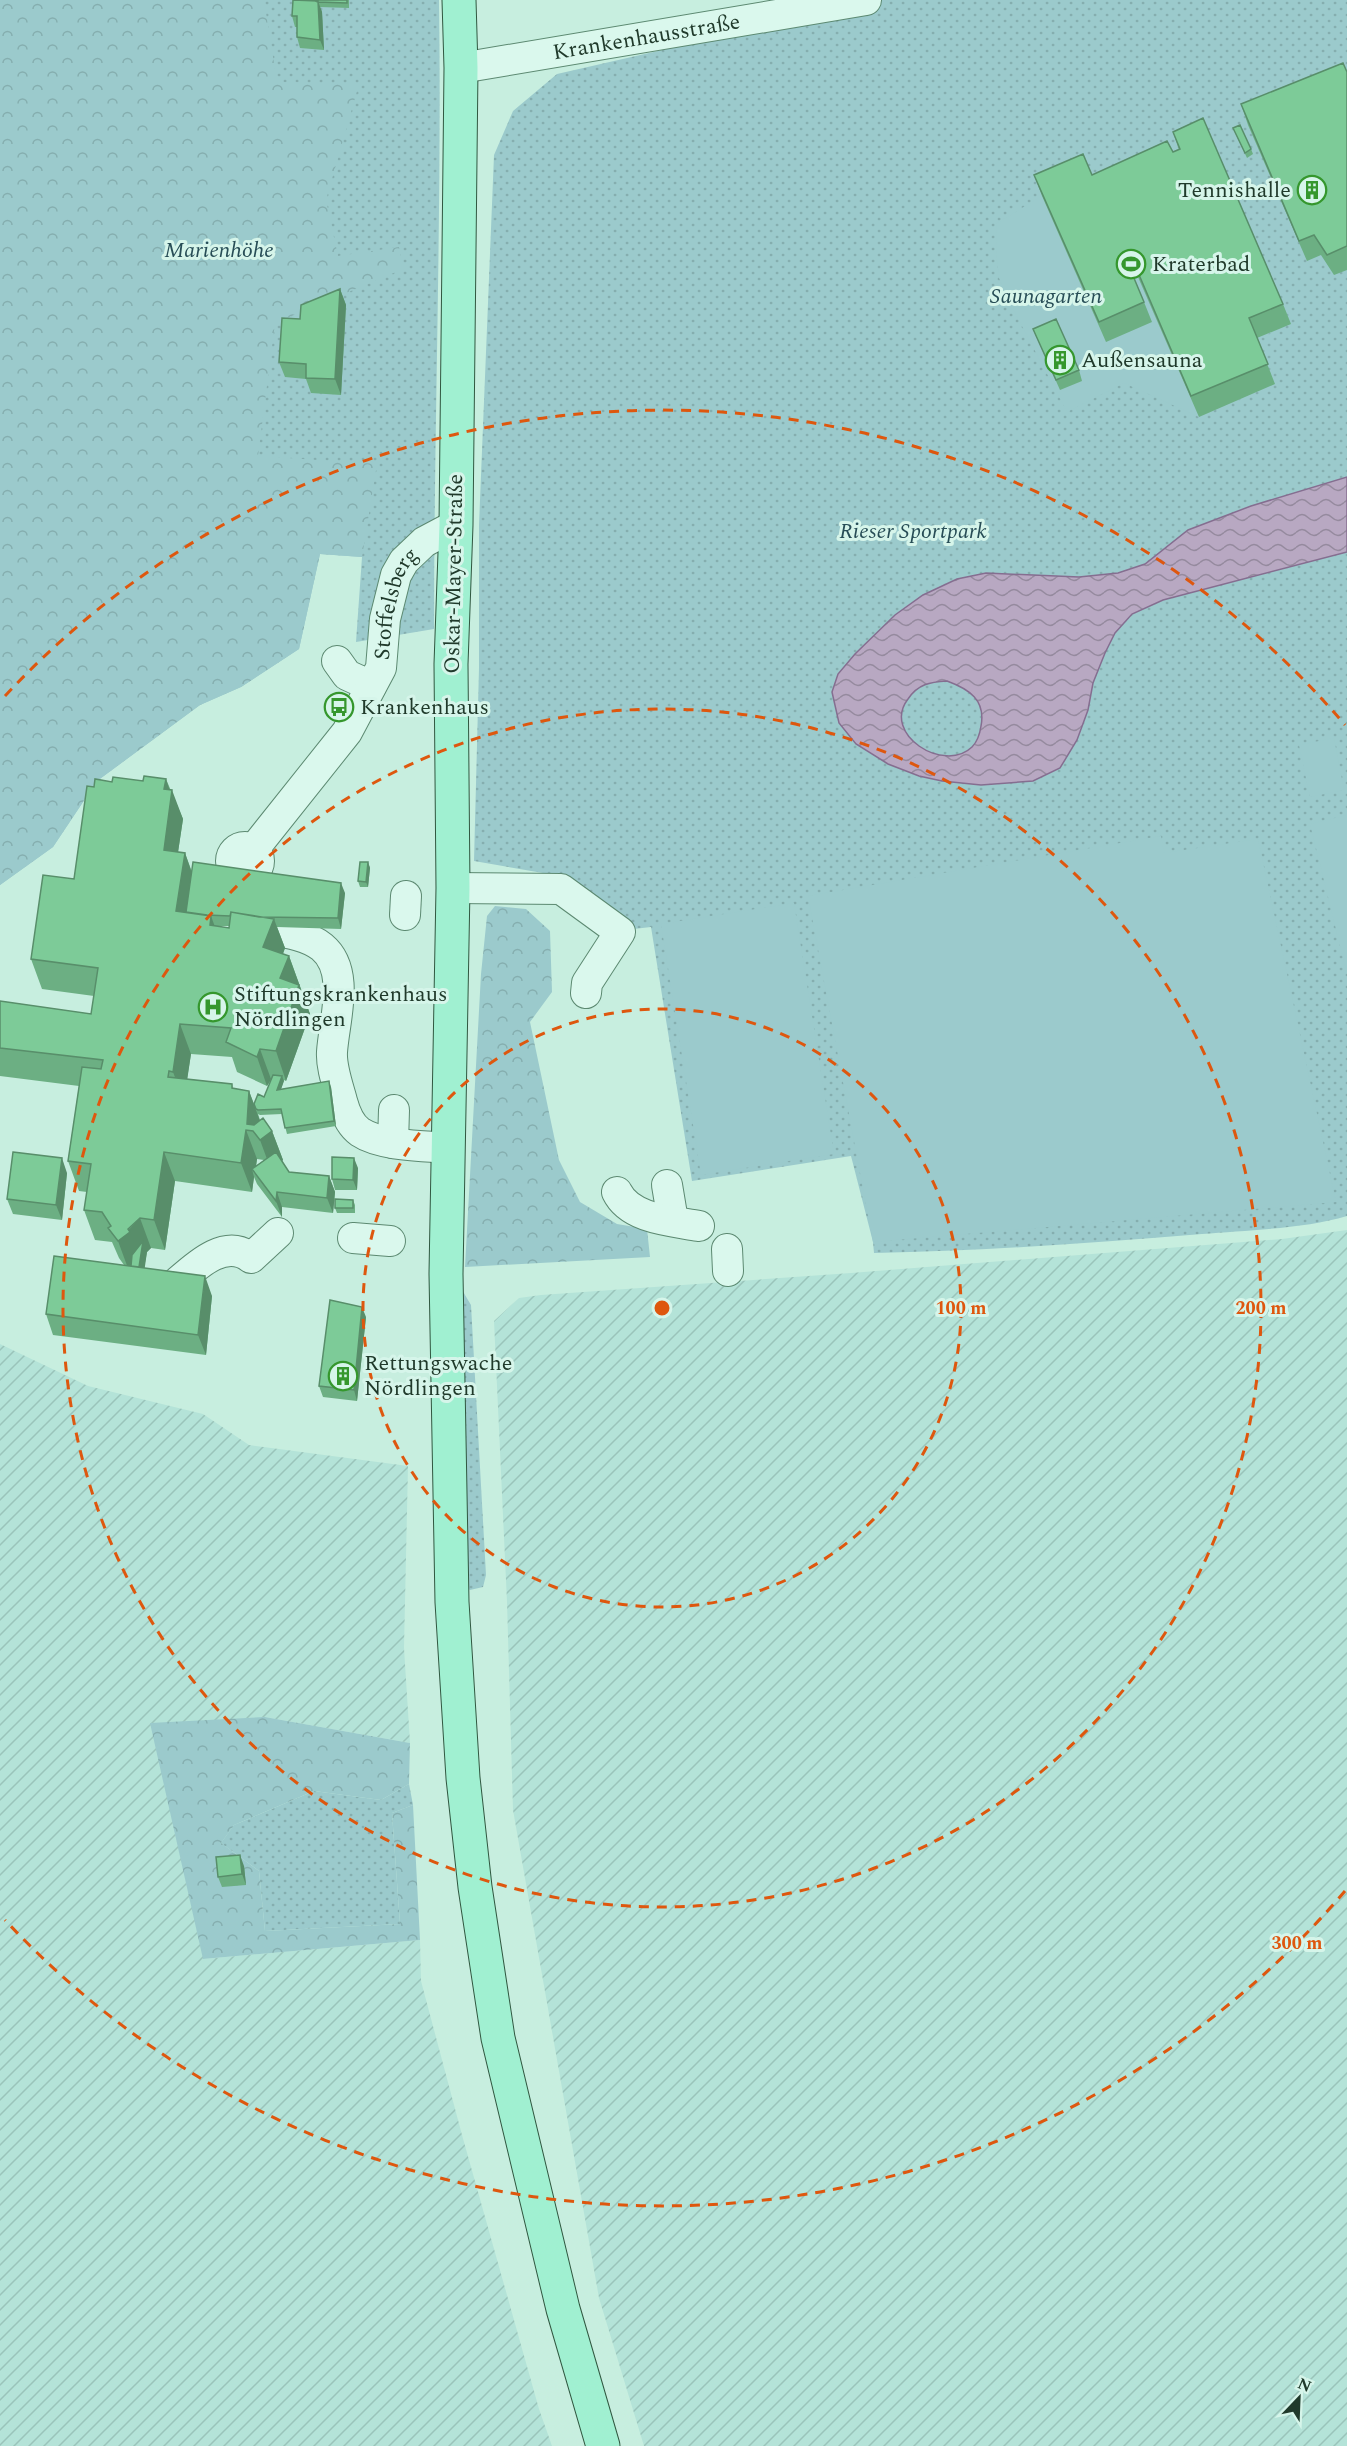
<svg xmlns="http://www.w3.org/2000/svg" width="1347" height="2446" font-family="Spectral,serif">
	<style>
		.farmland { fill: url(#farmland-furrows) }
		.grass { fill: url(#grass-dots) }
		.forest { fill: url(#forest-crowns) }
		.garden { fill: #9bcacc }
		.water { fill: url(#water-waves); stroke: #856e90; stroke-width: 1.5; fill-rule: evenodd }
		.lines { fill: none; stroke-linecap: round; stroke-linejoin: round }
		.minor-casing { stroke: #5c8971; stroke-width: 32 }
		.major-casing { stroke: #305740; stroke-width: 35 }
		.minor { stroke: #daf8ed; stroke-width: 30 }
		.major { stroke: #a0f0d1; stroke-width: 33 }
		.wall { fill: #6caf83; fill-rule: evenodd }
		.shaded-wall { fill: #588e6a }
		.building { fill: #7dcb98; stroke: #588e6a; stroke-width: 1.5 }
		.ring { fill: none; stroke: #de570e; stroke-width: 3; stroke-dasharray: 10 8 }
		.labels { text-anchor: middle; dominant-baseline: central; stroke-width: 6; stroke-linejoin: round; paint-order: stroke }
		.street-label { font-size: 22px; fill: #203a2b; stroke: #d6f5ea }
		.poi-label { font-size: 22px; fill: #203a2b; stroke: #d6f5ea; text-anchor: start }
		.park-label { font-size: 22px; font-style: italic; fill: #274d56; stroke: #d6f5ea }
		.centre { fill: #de570e; stroke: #d6f5ea; stroke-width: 3 }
		.ring-label { font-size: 18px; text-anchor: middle; font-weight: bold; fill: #de570e; stroke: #d6f5ea; stroke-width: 6; stroke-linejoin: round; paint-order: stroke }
	</style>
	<defs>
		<pattern id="farmland-furrows" width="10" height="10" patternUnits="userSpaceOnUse" patternTransform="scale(1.5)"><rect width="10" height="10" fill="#b4e3d8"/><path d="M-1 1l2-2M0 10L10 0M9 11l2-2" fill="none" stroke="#9ac4ba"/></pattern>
		<pattern id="grass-dots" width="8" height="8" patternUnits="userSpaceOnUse" patternTransform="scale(1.5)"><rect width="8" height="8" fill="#9bcacc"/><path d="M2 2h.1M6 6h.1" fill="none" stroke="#85aeaf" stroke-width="1.8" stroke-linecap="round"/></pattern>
		<pattern id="forest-crowns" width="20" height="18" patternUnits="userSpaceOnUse" patternTransform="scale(1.5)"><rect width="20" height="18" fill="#9bcacc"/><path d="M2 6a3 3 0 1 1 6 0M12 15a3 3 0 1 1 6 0" fill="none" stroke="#85aeaf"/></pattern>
		<pattern id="water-waves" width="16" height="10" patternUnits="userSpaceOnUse" patternTransform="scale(1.5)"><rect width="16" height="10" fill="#b8a8c2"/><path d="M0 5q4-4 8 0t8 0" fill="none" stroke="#958a9e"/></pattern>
	</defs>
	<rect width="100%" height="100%" fill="#c7eedf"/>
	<!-- farmland -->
	<path class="farmland" d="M1347,1230V2446H644L599,2298L513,1810L507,1602L494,1321L519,1298L541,1295L851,1273L1282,1239Z
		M0,1344L88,1386L203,1414L249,1445L408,1466L404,1648L410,1743L265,1717L203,1959L420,1940L421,1981L462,2135L539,2409L552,2446H0Z"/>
	<!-- grass -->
	<path class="grass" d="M0,0H439C442,210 434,420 434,629L356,642L362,557L320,554L299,649L241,687L200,705L97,781L53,847L0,885Z
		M882,0H1347V1216C1304,1229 1247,1230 1202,1234C1093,1243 983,1251 874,1253L873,1242L851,1156L692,1181L651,927L625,930L566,877L474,861L479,668V525L494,155L513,111L557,74Z
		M459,1285L471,1305L486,1575L483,1587L470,1590L463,1584Z
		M409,1784L413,1805L392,1813L400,1924L265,1931L259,1871L221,1843L234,1825L314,1791L381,1800Z"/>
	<!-- forest -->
	<path class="forest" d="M0,0H264L277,82L359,84L326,200L338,256L399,247L403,269L275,323L258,456L377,464L362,557L320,554L299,649L241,687L200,705L97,781L53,847L0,885Z
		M495,906L526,909L550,931L552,992L530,1022L559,1160L580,1202L617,1224L647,1229L650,1257L465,1267L481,974L487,916Z
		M265,1717L410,1743L409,1784L381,1800L314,1791L234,1825L221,1843L259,1871L265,1931L400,1924L392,1813L413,1805L420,1940L203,1959L150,1723Z"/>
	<!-- garden -->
	<path class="garden" d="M1210,138L1291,324L1256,339L1275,384L1199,417L1124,383L1067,412L1013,309L999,278L996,252L997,223L1042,196L1099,195Z
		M1334,738L1344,790L1310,797L1299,745Z
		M1347,815V974L1310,824Z
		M1161,836L1164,853L1258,839L1336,1202L873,1242L808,896Z
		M794,903L834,1154L701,1175L661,924Z"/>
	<!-- water -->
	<path class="water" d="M1347,477V552L1163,600L1132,614L1115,633L1105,653L1093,683L1088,710L1077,740L1060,768L1033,781L981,785L942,781L919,776L888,764L856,744L839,723L832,692L838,674L855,654L895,615L923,595L957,579L986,573L1079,577L1118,573L1145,564L1188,530L1251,506ZM947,681C969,689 986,700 981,726C980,733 977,742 972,747C944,774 881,734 908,699C918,684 930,682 947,681Z"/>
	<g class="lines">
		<!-- minor casing -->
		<g class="minor-casing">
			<g id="minor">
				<path id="s1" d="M461,68L866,0"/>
				<path d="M337,661L347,675L371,686"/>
				<circle cx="245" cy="861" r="14"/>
				<path id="s2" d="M253,850L347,732L381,668L385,619L396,575L404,561L424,542L456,525"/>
				<path d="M453,888L561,889L620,932L587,983L586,993"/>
				<path d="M405,915L406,896"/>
				<path d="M252,927C275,932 303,932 322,947C351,971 334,1020 332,1052C331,1067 338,1086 342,1101C345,1112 350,1125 360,1132C381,1146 424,1146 449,1148"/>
				<path d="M393,1143L394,1110"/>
				<path d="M667,1185L673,1221"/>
				<path d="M617,1192C630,1219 672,1221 699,1226"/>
				<path d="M353,1238L390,1241"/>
				<path d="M727,1249L728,1271"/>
				<path d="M172,1287C193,1269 224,1236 251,1258L278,1233"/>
			</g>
		</g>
		<!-- major casing -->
		<g class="major-casing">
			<path id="major" d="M459,0L461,68L456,525L451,664L453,888L446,1274L452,1602L463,1778L475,1887L498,2038L563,2309L603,2446"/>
		</g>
		<!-- minor -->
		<use href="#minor" class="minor"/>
		<!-- major -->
		<use href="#major" class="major"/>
	</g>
	<!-- wall -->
	<path class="wall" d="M349,0V8L320,7L322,12L324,50L300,48L297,37V27H295L292,16L312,1Z
		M1347,72V270L1334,275L1321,255L1307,261L1248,125L1241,104Z
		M1233,128L1251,149L1253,154L1247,158Z
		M1173,132L1283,304L1291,324L1257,338L1275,384L1199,417L1138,277L1134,279L1144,302L1152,322L1106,342L1042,196L1034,175H1092L1173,152L1179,150Z
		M340,289L346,305L341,395L311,393L306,379L285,377L279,362L300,319Z
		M1033,329L1079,370L1082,381L1060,390Z
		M166,779L183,819L178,852L185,853L192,872L345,893L341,929L277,927L285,948L283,954L289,956L310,1014L286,1081L284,1080L281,1089L331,1087L336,1126L287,1134L282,1114L260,1115L258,1114L260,1120L272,1131L283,1160L282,1161L289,1172L329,1176L335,1192L333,1213L282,1207V1217L257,1184L254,1177L252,1192L175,1181L165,1250L151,1248L147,1252L144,1268L212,1296L206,1355L53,1335L46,1314L124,1265L119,1258L112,1242L95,1240L84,1210L87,1192L79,1191L68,1161L79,1086L0,1076V1001L91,1014L94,996L42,989L31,959L74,879L94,787ZM215,926H229V928ZM191,1054L232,1057L237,1072L267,1086L272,1079L264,1097L254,1104L249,1091L233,1089L232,1084L187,1079ZM257,1159L264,1160L256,1166Z
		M368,862L370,868L368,887H360L358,881Z
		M358,1168L357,1190H335L332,1179Z
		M67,1173L62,1220L13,1214L7,1199Z
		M353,1200L355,1205V1213H337L335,1208Z
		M366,1317L357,1401L323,1397L319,1386Z
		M244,1866L246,1885L222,1887L218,1877Z"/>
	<!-- shaded-wall -->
	<path class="shaded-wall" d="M318,1L322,12L324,50L320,40Z
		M340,289L346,305L341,395L335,379Z
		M166,779L171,794L172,790L183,819L174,879L164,850V789Z
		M185,853L195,882L186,915L176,911Z
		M368,862L370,868L368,887L366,882Z
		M341,883L345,893L341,929L338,918Z
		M211,916L222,946L210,925Z
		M274,919L285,948L274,977L263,947Z
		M289,956L310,1014L286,1081L276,1051L280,978Z
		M180,1024L191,1054L184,1101L173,1072Z
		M260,1049L271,1079L267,1086L257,1057Z
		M282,1076L284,1081L279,1095L277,1090Z
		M329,1081L331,1087L336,1126L334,1121Z
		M249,1091L260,1121L253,1131L247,1124Z
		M246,1130L257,1159L255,1173L252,1169L254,1177L252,1192L241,1163Z
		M272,1131L283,1160L271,1170L260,1140Z
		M164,1152L175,1181L165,1250L154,1220Z
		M62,1158L67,1173L62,1220L56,1205Z
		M354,1158L358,1168L357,1190L353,1180Z
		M329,1176L335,1192L333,1213L327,1198Z
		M277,1192L282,1207V1217L276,1201Z
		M140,1218L151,1248L147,1252L142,1287L129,1271L118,1241Z
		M205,1276L212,1296L206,1355L198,1335Z
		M362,1307L366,1317L357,1401L354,1390Z
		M240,1855L244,1866L246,1885L242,1874Z"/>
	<!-- building -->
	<path class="building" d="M293,0L318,1L320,40L297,37V16H292Z
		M312,0H347V3L318,2Z
		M1343,63L1347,72V246L1327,255L1314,235L1299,241L1241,104Z
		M1203,118L1283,304L1249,318L1268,364L1191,396L1131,256L1126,259L1144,302L1099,322L1034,175L1083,154L1092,175L1167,141L1173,152L1180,149L1173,132Z
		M1240,125L1251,149L1245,153L1233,128Z
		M340,289L335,379L306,378V364L279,362L282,318L300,319L301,305Z
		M1056,319L1079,370L1056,380L1033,329Z
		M144,776L166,779L164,789L172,790L164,850L185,853L176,911L211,916L210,925L229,928L231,912L274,919L263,947L289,956L280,978L299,985L276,1051L260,1049L257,1057L226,1042L231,1028L180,1024L173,1072L169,1071L168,1077L232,1084V1088L249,1091L247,1124L254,1125L263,1118L272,1131L260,1140L253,1131L246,1130L241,1163L164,1152L154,1220L140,1218L128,1229L130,1232L118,1241L108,1228L111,1226L102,1212L84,1210L91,1164L68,1161L82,1067L101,1069L103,1060L0,1048V1001L91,1014L98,968L31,959L43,875L74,879L87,786L94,787L95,779L112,782L113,777L143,781Z
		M193,862L341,883L338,918L259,917L231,912L230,916L207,915L186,912Z
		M360,862H368L366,882L358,881Z
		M273,1075L282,1076L277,1090L329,1081L334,1121L285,1128L281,1109L258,1110L256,1109L254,1104L258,1094L264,1097Z
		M13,1152L62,1158L56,1205L7,1199Z
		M276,1152L289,1172L329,1176L327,1198L277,1192L276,1201L252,1169Z
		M332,1157L354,1158L353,1180L332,1179Z
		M335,1199L353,1200V1208H335Z
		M143,1241L139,1267L131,1266L132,1255Z
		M54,1256L205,1276L198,1335L46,1314Z
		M330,1300L362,1307L354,1390L319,1386Z
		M240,1855L242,1874L218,1877L216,1857Z"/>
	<!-- distance rings -->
	<g class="ring">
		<circle cx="662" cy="1308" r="299"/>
		<circle cx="662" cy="1308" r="599"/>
		<path d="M1345 1891A898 898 0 0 1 5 1920M5 696A898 898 0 0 1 1345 725"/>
	</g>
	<!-- icons -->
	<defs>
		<g id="building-ring" transform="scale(1.5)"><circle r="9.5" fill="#d6f5ea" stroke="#35972d" stroke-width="1.5"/><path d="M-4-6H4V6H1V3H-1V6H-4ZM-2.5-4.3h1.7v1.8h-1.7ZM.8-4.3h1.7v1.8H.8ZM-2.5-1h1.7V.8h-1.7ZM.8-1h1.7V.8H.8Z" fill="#35972d"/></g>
		<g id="stadium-ring" transform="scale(1.5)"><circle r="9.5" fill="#d6f5ea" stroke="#35972d" stroke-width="1.5"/><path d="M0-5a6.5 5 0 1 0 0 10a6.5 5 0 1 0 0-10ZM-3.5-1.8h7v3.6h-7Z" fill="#35972d"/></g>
		<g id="bus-ring" transform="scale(1.5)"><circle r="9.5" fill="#d6f5ea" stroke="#35972d" stroke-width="1.5"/><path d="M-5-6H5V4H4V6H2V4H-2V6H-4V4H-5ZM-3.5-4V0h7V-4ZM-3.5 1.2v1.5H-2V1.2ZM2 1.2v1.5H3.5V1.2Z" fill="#35972d"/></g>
		<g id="hospital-ring" transform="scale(1.5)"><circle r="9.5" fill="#d6f5ea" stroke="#35972d" stroke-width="1.5"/><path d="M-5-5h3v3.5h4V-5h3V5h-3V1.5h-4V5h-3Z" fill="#35972d"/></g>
	</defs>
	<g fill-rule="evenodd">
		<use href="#building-ring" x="1312" y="190"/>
		<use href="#stadium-ring" x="1131" y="264"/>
		<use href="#building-ring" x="1060" y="360"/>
		<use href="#bus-ring" x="339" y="707"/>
		<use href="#hospital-ring" x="213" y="1007"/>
		<use href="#building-ring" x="343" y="1376"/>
	</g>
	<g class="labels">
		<!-- street labels -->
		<g class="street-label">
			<text stroke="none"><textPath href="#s1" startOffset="188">Krankenhausstraße</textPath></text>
			<text transform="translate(454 574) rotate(-89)">Oskar-Mayer-Straße</text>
			<text stroke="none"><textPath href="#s2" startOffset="290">Stoffelsberg</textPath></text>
		</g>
		<!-- poi labels -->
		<g class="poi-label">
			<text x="1291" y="190" text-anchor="end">Tennishalle</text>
			<text x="1152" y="264">Kraterbad</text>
			<text x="1081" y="360">Außensauna</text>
			<text x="360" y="707">Krankenhaus</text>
			<text x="234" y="994">Stiftungskrankenhaus<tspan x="234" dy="25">Nördlingen</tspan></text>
			<text x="364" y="1363">Rettungswache<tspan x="364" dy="25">Nördlingen</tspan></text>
		</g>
		<!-- park labels -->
		<g class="park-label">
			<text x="219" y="250">Marienhöhe</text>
			<text x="1046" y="296">Saunagarten</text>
			<text x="913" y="531">Rieser Sportpark</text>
		</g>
	</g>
	<circle cx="662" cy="1308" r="9" class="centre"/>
	<g class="ring-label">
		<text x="961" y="1314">100 m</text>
		<text x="1261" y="1314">200 m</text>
		<text x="1297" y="1949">300 m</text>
	</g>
	<!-- north arrow -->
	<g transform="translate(1299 2398) rotate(23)" stroke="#d6f5ea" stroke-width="4.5" paint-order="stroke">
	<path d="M0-4.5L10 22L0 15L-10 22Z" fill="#203a2b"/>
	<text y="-9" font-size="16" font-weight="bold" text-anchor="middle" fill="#203a2b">N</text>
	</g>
</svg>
